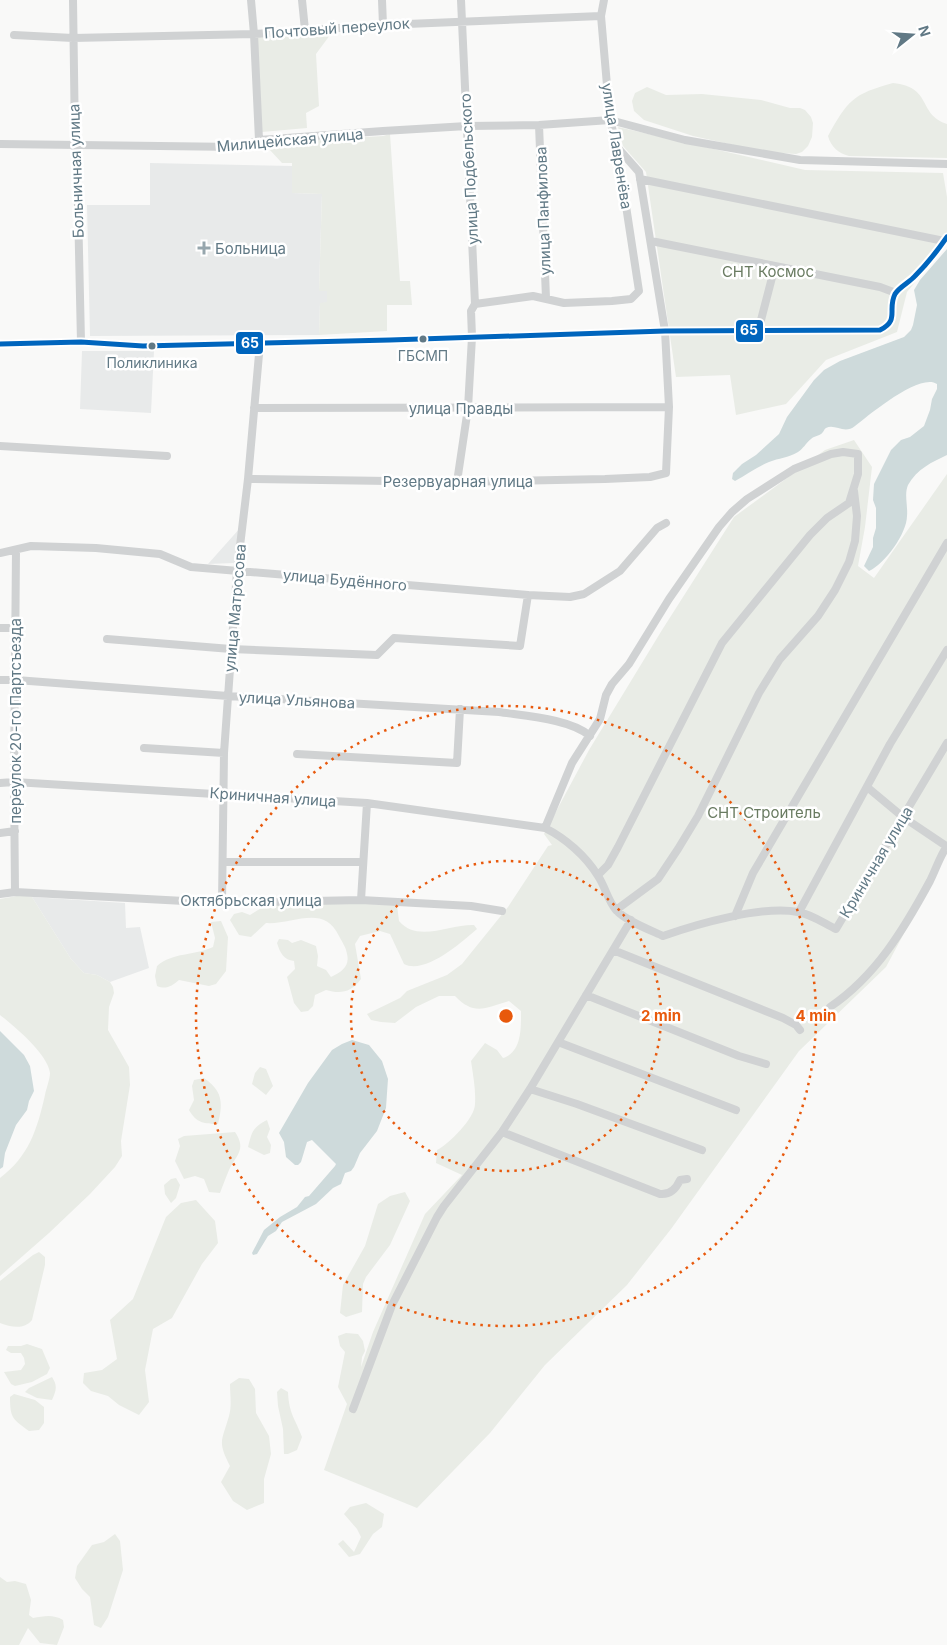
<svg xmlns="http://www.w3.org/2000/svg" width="947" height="1645" font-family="Inter,sans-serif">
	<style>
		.built { fill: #e8eaea }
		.green { fill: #e9ece6 }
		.water { fill: #cedadb }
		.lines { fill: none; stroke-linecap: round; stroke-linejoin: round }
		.minor { stroke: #d0d2d3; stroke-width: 8 }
		.bus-1-casing { stroke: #fff; stroke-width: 9 }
		.bus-1 { stroke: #0065bd; stroke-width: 5 }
		.ring { fill: none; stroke: #e8590c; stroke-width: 2.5; stroke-dasharray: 2.5 5 }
		.poi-dot { fill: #96a6ad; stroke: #fff; stroke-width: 2 }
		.bus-dot { fill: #617985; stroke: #fff; stroke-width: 2 }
		.labels { text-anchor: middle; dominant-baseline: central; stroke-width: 5; stroke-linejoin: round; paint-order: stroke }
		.bus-label { font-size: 14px; fill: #617985; stroke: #fff }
		.street-label { font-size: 15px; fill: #617985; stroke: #fff }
		.poi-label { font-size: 15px; fill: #617985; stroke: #fff; text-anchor: start }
		.park-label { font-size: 15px; fill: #697b61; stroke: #fff }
		.centre { fill: #e8590c; stroke: #fff; stroke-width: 2.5 }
		.ring-label { font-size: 15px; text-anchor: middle; font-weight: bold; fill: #e8590c; stroke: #fff; stroke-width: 5; stroke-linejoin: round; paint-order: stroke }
		.line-badge { stroke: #fff; stroke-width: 2 }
		.badge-label { font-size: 14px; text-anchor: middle; font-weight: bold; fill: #fff }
	</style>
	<rect width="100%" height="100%" fill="#f9f9f8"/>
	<!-- built -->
	<path class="built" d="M150,163L292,166V193L322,194L319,290H327V303H320L319,335L90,336L87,205H150Z
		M82,351H154L151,413L80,409Z
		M241,527L234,563L208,564Z
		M32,897L125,903L126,928L140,927L149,968L110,982L97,975L84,973L71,959Z"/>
	<!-- green -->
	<path class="green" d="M333,31L316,54L319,106L306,113L307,128L262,132L257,36Z
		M893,83C933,87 917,114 947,124V158L849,156C838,153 831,147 828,136C848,100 853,94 893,83Z
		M647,87L666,95L702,94L761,100L790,108H800L805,110L811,117L813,123L812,137L808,146L802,152L796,154L765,152L693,136L644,120L634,111L632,101L635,93Z
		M618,127L805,170L943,173L947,197V244L907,292L897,332L826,360L786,404L736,415L730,375L676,377L646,172L623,146Z
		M390,134L400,281H410L412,305H387V331L319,335L320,303L327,302V291H319L322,194L292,193V163H282L269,149V143L383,136Z
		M854,440L872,467L865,527L858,566L874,578L947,474V853L886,967L799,1051L671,1229L627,1285L545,1365L490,1433L417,1508L324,1470L347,1404L338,1387L345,1352L340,1346L338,1336L346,1333L358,1334L363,1341L365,1351L362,1357L361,1367L373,1332L425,1214L462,1175L436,1163L437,1150C449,1144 475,1118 475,1104C476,1090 473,1075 471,1061L485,1043L497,1050L503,1058C522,1052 521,1028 521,1011L509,1001C485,1008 474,1016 455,996H439L416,1007L395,1023L381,1022L371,1020L367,1014L400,998L407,991L447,975L462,964L508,907L548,846L552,845L544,834L589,750L662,630L734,517L825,450Z
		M22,895L32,897L71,959L84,973L97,975L110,982L113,987L114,993L109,1007L108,1030L129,1067L130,1085L121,1141L122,1156L115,1167L90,1194L49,1233L0,1276V1178C29,1156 37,1130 45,1095C46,1089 50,1079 50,1073C48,1054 14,1026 0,1015V899Z
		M274,900L397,905L399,921C417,943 451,924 474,925L477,929C462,942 425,975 404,964L390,934L380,931L360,936L355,944L361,979C351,993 340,994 326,990L315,995L313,1006L308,1011L301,1012L294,1003L287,977L295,969L294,961C284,960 280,953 277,943L279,939L288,940L292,943L301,940L316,946L318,956L317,966L326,970L331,977C342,972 350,966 347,954C346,947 342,942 339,936C324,903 292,925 266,923L251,937L239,935L230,920L234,914L242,912L250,915Z
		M221,921L228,937L226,971L216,984L209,986L179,980C172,986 166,990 157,986L155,976L157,966C173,952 194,956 213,947L215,938L211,922Z
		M260,1067L266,1069L273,1086L266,1095L252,1084L255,1073Z
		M204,1078C223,1091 223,1103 218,1124C205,1124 196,1123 189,1110L194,1100L192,1086L194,1080Z
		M267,1120L270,1129L267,1137L271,1145L270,1153L264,1155L248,1147C252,1132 252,1128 267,1120Z
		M235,1132C247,1150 236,1155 229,1170C226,1177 223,1185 220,1193L209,1192L204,1179L195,1176L184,1179L175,1161L180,1146L178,1139L184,1136Z
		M176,1178L180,1185L176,1198L171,1203L165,1194L164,1185L171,1179Z
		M405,1192L410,1201L390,1245L366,1277L363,1284L362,1312L346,1317L340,1313L343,1285L365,1246L378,1204L390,1196Z
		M196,1200L215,1221L218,1243L202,1264L172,1318L153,1329L145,1370L149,1402L139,1415L119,1405L108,1396L91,1391L83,1383L84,1373L102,1370L117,1359L110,1320L133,1299L166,1217L181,1203Z
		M39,1252L45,1257V1265L32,1320C24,1330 11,1327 0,1323V1281L33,1255Z
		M27,1344L42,1349L50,1368L47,1374L32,1382L15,1386L11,1384L4,1372L21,1370L25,1364L24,1358L21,1353H11L6,1350L8,1346H21Z
		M52,1377C58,1386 56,1391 52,1400L37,1398L25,1392L29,1388Z
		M239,1378L249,1379L255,1389L256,1413L269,1436L271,1454L264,1479V1503L247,1510L233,1501L221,1482L230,1466C217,1441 222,1441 229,1416C232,1406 230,1394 230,1384Z
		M281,1388L288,1392C289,1414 295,1418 302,1437L297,1450L288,1454H284L283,1429L278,1406L277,1392Z
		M14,1394L35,1400L44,1407V1423L39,1430L29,1431C13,1419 10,1419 10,1397Z
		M366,1503L384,1514L382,1527L373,1534L360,1554L349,1557L338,1544L343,1540L354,1552L361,1537L357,1529L344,1514L350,1507Z
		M115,1534L120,1541L123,1570L108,1617L101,1628L94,1625L90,1597L82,1589L75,1578L77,1566L92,1545L104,1542Z
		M0,1577L7,1582L15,1581L26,1584L31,1600L29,1615L33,1618C44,1616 53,1614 63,1620L64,1627L57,1645L40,1643L28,1628L19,1645H0Z"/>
	<!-- water -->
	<path class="water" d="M947,249V455C932,462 917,469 908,485C904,494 908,506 907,516C907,533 885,564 869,571L864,566L873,547V538L876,528V508L873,500L874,484L891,450L901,440L910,437L924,426L930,410L932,399L937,389V384C920,372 869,415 855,426C844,435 835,423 826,428C824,429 824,432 821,434C818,436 814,436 811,439C806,443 803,449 798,452C788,458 779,458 769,462C757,467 746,475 735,481L732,479L733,473L742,464L756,455L779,434L787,417L814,380L824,370L840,361L904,337L911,330L913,325L917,305L914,290L920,280Z
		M0,1031L24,1055L30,1066L34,1091L29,1101L27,1110L16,1125L5,1153L3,1167L0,1169Z
		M352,1040L369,1045L382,1061L388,1079L387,1093L386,1108L377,1131L360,1153L354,1167L351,1171L345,1173L341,1184L333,1188L316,1204L282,1222L276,1231L268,1236L257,1254L253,1255L252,1253L264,1230L280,1217L297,1207L305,1197L309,1196L335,1166L336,1164L312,1140L307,1142L301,1162L298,1165H295L286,1157L284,1142L279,1133L308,1083L332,1050L342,1044Z"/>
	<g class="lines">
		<!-- minor -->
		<path class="minor" d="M73,0L75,141L78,206L81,342
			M251,0L254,34L259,140
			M302,0L305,30
			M382,0L383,25
			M14,35L73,38L254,34L383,25L601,16
			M539,125L546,298
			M0,144L239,147L259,140L383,131L467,126L539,125L610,120L685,140L800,160L947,164
			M640,179L944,241
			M651,241L880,287L896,293
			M475,304L533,296L564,303L612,301L631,299L639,291L617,147L610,120L601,16L604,0
			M761,332V320L775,266
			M0,344L81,342L143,346L390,340L665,331L880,330C900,320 887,310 895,294C899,287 910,282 915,276C927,264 938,250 947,237
			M254,408L669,407
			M0,446L167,456
			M248,479L457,482L605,479L650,477L666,473L669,407L665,331L639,172L617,147
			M457,482L468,408L472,337L471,311L475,304L461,0
			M0,553L31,546L96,548L160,554L191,567L528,595L570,597L584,594L620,571L657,528L666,523
			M0,628H16
			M107,639L231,649L377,655L394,638L520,646L528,595
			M0,680H16L228,696L499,712C525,716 571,719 590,736
			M144,748L224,753
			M297,754L457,763L460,709
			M0,783L14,782L367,803L545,828C565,838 586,856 598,876C605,886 608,901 616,910C626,921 650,930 663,936C697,924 763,905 798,912C811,914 825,924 836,929L947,743
			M867,787L903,817L946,846
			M545,828L572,763L600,719L606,695L612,684L629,664L669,599L719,527L732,512L747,499L794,469L831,454L843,452L858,454V474L849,503L827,518L810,535L722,643L618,847L608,865L598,875
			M0,833L15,831
			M223,862H362
			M15,892L14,782L16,550
			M0,894L15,892L222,903L361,900L471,906L502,911
			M361,900L367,803
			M222,903L224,753L237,571L248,479L260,343
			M616,910L658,879L678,849L698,816L759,693L780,659L818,616L835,590L849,562L855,541L857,516L854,491
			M799,912L890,744L947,650
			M735,916L753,873L947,543
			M613,950L783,1018L796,1025L800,1030
			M586,995L739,1056L766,1064
			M830,1007C876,976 904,929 930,881C936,869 940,856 947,846
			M558,1042L736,1110
			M530,1089L577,1104L702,1150
			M502,1132L660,1194C670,1195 676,1189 680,1180L687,1179
			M353,1409L392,1305L437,1217L444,1206L502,1132L530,1089L631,920"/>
		<!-- bus-1 casing -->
		<g class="bus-1-casing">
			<path id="bus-1" d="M0,344L81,342L143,346L390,340L665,331L880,330C900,320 887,310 895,294C899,287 910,282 915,276C927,264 938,250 947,237"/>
		</g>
		<!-- bus-1 -->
		<use href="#bus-1" class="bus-1"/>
	</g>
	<!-- distance rings -->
	<g class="ring">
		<circle cx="506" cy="1016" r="155"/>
		<circle cx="506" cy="1016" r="310"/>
	</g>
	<!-- markers -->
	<path class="poi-dot" d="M201.5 240.5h5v5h5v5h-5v5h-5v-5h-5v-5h5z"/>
	<g class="bus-dot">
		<circle cx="423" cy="339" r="4.5"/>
		<circle cx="152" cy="346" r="4.5"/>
	</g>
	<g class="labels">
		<!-- bus labels -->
		<g class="bus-label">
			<text x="423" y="355">ГБСМП</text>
			<text x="152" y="362">Поликлиника</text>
		</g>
		<!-- street labels -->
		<g class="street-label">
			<text transform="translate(337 28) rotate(-4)">Почтовый переулок</text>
			<text transform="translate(290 140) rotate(-5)">Милицейская улица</text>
			<text transform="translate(617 146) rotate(81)">улица Лавренёва</text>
			<text transform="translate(469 169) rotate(-93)">улица Подбельского</text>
			<text transform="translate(76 171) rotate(-92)">Больничная улица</text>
			<text transform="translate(543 211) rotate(-92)">улица Панфилова</text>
			<text x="461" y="408">улица Правды</text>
			<text x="458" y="481">Резервуарная улица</text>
			<text transform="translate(345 580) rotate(5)">улица Будённого</text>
			<text transform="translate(235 608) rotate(-85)">улица Матросова</text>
			<text transform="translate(297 700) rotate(3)">улица Ульянова</text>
			<text transform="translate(15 721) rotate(-90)">переулок 20-го Партсъезда</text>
			<text transform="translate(273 797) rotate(4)">Криничная улица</text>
			<text transform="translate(876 862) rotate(-59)">Криничная улица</text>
			<text x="251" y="900">Октябрьская улица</text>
		</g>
		<!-- poi labels -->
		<g class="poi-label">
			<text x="215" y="248">Больница</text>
		</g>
		<!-- park labels -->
		<g class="park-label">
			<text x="768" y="271">СНТ Космос</text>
			<text x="764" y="812">СНТ Строитель</text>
		</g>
	</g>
	<circle cx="506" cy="1016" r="8" class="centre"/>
	<g class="ring-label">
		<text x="661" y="1021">2 min</text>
		<text x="816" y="1021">4 min</text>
	</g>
	<g class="line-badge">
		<rect x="735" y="319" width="29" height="24" rx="5" fill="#0065bd"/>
		<rect x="235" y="331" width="29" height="24" rx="5" fill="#0065bd"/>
	</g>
	<g class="badge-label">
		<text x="749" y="335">65</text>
		<text x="250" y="348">65</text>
	</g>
	<!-- north arrow -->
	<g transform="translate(912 35) rotate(73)" stroke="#ffffff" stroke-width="4" paint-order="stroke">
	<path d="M0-4L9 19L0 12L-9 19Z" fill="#617985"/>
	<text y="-8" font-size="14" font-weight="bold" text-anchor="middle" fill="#617985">N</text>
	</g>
</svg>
